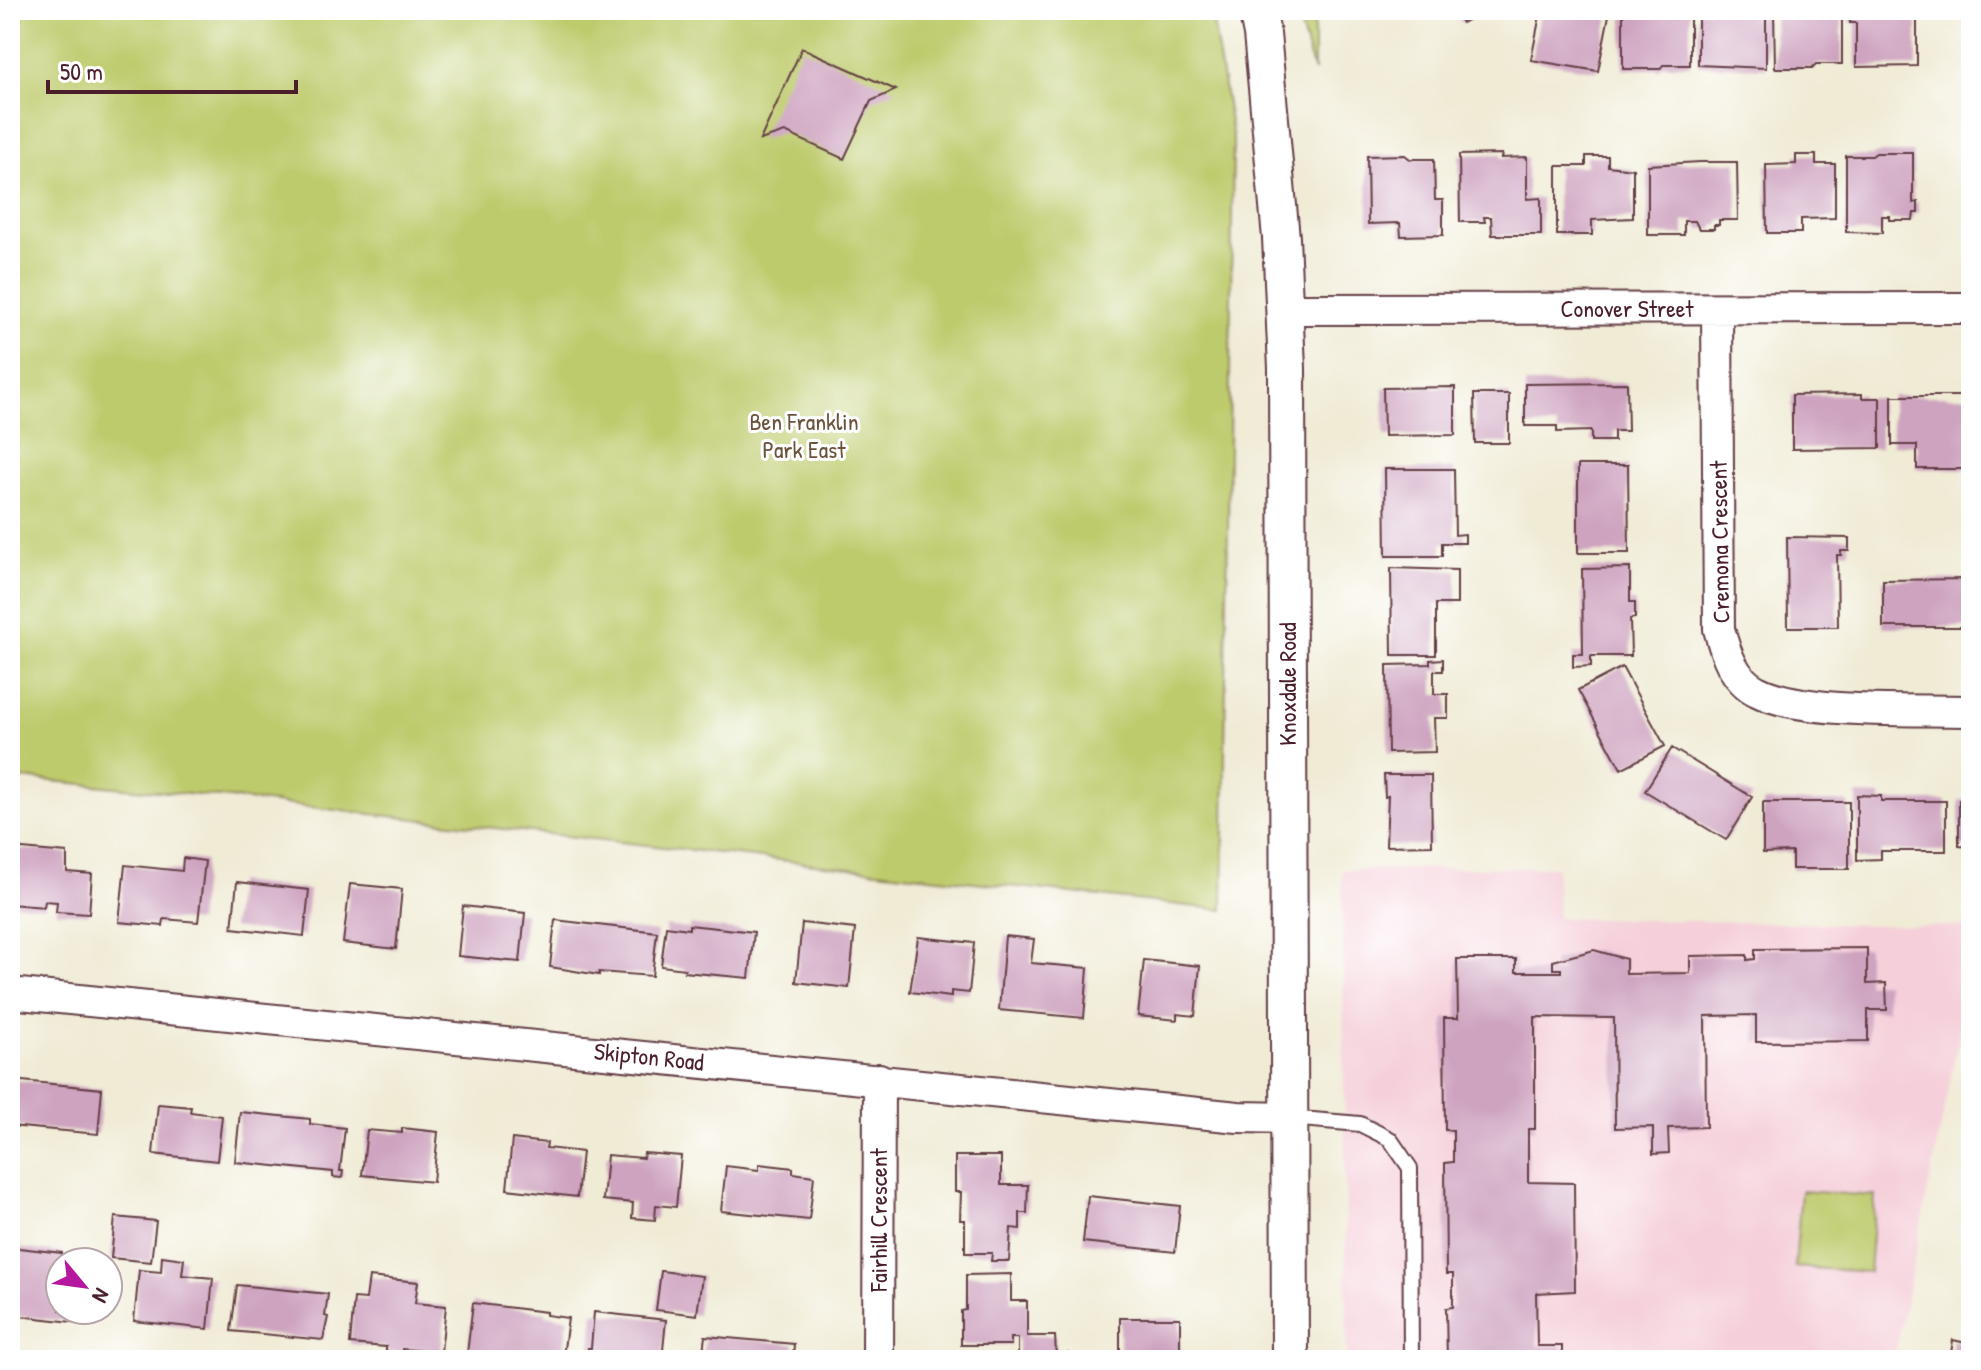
<svg xmlns="http://www.w3.org/2000/svg" width="1981" height="1370" font-family="'Patrick Hand',sans-serif">
	<style>
		.built { fill: #f5cfd9 }
		.green { fill: #becb6c; stroke: #84754c; stroke-width: 2 }
		.building { fill: #cea3bf }
		.lines { fill: none; stroke-linecap: round; stroke-linejoin: round }
		.service-casing { stroke: #633e44; stroke-width: 18 }
		.minor-casing { stroke: #633e44; stroke-width: 34 }
		.tertiary-casing { stroke: #633e44; stroke-width: 40 }
		.service { stroke: #fff; stroke-width: 14 }
		.minor { stroke: #fff; stroke-width: 30 }
		.tertiary { stroke: #fff; stroke-width: 36 }
		.labels { text-anchor: middle; dominant-baseline: central; stroke-width: 6; stroke-linejoin: round; paint-order: stroke }
		.street-label { font-size: 24px; fill: #4a1f2b; stroke: #fff }
		.park-label { font-size: 24px; fill: #6d533e; stroke: #fff }
	</style>
	<rect width="100%" height="100%" fill="#fff"/>
	<filter id="ink" filterUnits="userSpaceOnUse"><feTurbulence type="fractalNoise" baseFrequency=".0125" numOctaves="2"/><feDisplacementMap in="SourceGraphic" scale="16" xChannelSelector="R" yChannelSelector="G"/><feConvolveMatrix kernelMatrix="1 2 1 2 8 2 1 2 1" color-interpolation-filters="sRGB"/></filter>
	<filter id="wash" filterUnits="userSpaceOnUse"><feTurbulence type="fractalNoise" baseFrequency=".006" numOctaves="4" result="noise"/><feDisplacementMap in="SourceGraphic" scale="32" xChannelSelector="R" yChannelSelector="G"/><feGaussianBlur stdDeviation="1.8" result="paint"/><feColorMatrix in="noise" values="0 0 0 0 0 0 0 0 0 0 0 0 0 0 0 0 0 1.4 0 .05"/><feComposite in="paint" operator="in"/></filter>
	<g filter="url(#wash)">
		<rect width="100%" height="100%" fill="#f0ebd5"/>
		<!-- built -->
		<path class="built" d="M1557,867L1558,918L1971,927V976L1894,1360H1347L1342,870Z"/>
		<!-- green -->
		<path class="green" d="M10,10H1211L1233,140L1223,910L220,797L10,777Z
			M1296,10H1314V72Z
			M1801,1191L1875,1196L1869,1272L1795,1267Z"/>
		<g id="blocks">
			<!-- building -->
			<path class="building" d="M1455,10H1486L1462,23Z
				M1541,10H1610L1598,71L1531,60Z
				M1623,10H1690V65H1663L1660,69H1623Z
				M1698,10H1766V68L1698,65Z
				M1774,10H1842V64H1816L1812,68H1775Z
				M1850,10H1917V66L1856,67V23H1850Z
				M802,48L896,90L871,101L844,159L785,132L760,140Z
				M1876,153H1913V203L1918,202V213H1914L1913,220H1889V216H1882V233L1846,232V156H1872Z
				M1502,154L1501,158L1527,157V199L1541,198V235H1492L1491,217H1484L1485,222H1460L1459,155Z
				M1405,155L1410,159H1434L1435,200H1443V235L1401,236L1400,223L1368,224L1367,156Z
				M1796,155H1816V164H1835V218L1801,219V233H1767L1766,165L1796,164Z
				M1586,156H1608V166L1633,169V218L1592,220V235H1557V166H1586Z
				M1700,162H1737L1738,220H1719V225H1714V229H1699L1695,221H1684V235H1648V165Z
				M1627,383L1628,431H1614V441H1591V431L1557,432V426H1525V384Z
				M1455,387V435L1384,436L1383,388Z
				M1474,394H1509V443H1475Z
				M1862,394V398H1880V448L1792,449V395Z
				M1892,396H1971V469H1917V445H1892Z
				M1578,465H1628L1629,553H1578Z
				M1385,469H1454L1455,535L1465,534V543H1442V556H1386Z
				M1787,537L1849,538V551H1841V555H1837L1838,627H1788Z
				M1391,568L1457,570V604H1436V655H1392Z
				M1630,568V602H1635V618L1630,619L1631,656H1591V666L1573,667V654H1583L1582,569Z
				M1971,579V627H1883V580Z
				M1443,659V671H1434V694H1448V718H1434L1435,752L1388,753L1387,665L1430,664V660Z
				M1622,667L1665,746L1621,769L1578,690Z
				M1672,748L1752,797L1726,840L1645,791Z
				M1384,775H1431L1432,845L1386,846L1388,796L1385,797Z
				M1857,795L1881,796V801H1946V851H1881V859L1857,860Z
				M1959,800H1971V847L1959,846Z
				M1763,802H1849V869H1792V852L1763,853Z
				M11,848L67,853V872L92,874L89,914L56,912L57,902L45,901L44,907L10,904Z
				M183,858L205,861L198,922L164,919L163,926L119,922L125,865L182,871Z
				M237,882L309,890L304,936L232,928Z
				M350,884L402,889L396,949L343,943Z
				M463,906L525,913L520,962L458,956Z
				M555,920L657,932L652,976L599,972V975L550,967Z
				M802,923L855,929L849,988L796,982Z
				M689,925L754,932L749,978L684,972L685,969L661,966L666,926L689,929Z
				M1005,936L1034,939L1031,963L1088,968L1084,1018L999,1010Z
				M918,937L974,943L969,993L951,991V997L910,992Z
				M1867,948V984L1886,983L1887,1010H1868V1041L1756,1042V1015L1705,1016L1706,1127L1668,1128L1669,1153L1653,1154V1127L1615,1128L1614,1018L1535,1017V1129H1528V1182L1574,1183L1575,1291L1536,1293L1537,1346H1562V1360H1447L1446,1308L1453,1307V1274H1446L1445,1163L1453,1162V1130H1445L1444,1018H1458L1457,959H1516V972H1561V969H1553V961L1594,950L1626,959V974L1690,973V956L1747,955V960L1755,959V949Z
				M1144,960L1200,966L1195,1016L1177,1014V1020L1138,1016Z
				M12,1080L102,1089L98,1134L10,1126Z
				M158,1104L191,1107L190,1112L222,1116L217,1161L153,1154Z
				M240,1112L310,1119V1124L345,1128L340,1171H343L342,1178L333,1177V1172L235,1162Z
				M402,1128L438,1132L433,1182L362,1175L367,1130L402,1133Z
				M512,1139L547,1143L546,1148L582,1152L577,1197L507,1189Z
				M644,1153L681,1156L676,1207L656,1205L655,1220L632,1218L633,1203L603,1200L607,1155L643,1158Z
				M955,1156H1001V1185H1028L1027,1213H1020V1229L1011,1228L1009,1261H991L992,1253H965V1220H960L961,1192H955Z
				M759,1164L793,1168V1173L814,1176L809,1220L721,1211L726,1166L759,1170Z
				M1088,1196L1180,1206L1175,1252L1083,1242Z
				M115,1217L156,1221L151,1262L111,1258Z
				M10,1247L62,1253L60,1310H95L94,1321L91,1320L90,1324L10,1315Z
				M162,1256L184,1259L182,1275L213,1278L208,1329L134,1321L139,1270L161,1272Z
				M661,1271L702,1276L697,1315L656,1310Z
				M1011,1274V1301H1027V1336H1055L1056,1354L1068,1353V1360H1018V1338H1011V1345H961V1311L966,1310V1275Z
				M369,1277L418,1282L415,1303L446,1306L441,1352L402,1349V1353L386,1351V1347L350,1344L354,1298L366,1299Z
				M237,1285L328,1294L325,1316L328,1317L323,1340L231,1331Z
				M473,1303L546,1312V1315L568,1318L563,1357L541,1355V1360H521L467,1354Z
				M594,1312L666,1320L662,1360H587L588,1348H591Z
				M1120,1318H1180V1360H1120Z
				M705,1336L794,1344L793,1360H702Z
				M1953,1340L1971,1344V1360H1950Z"/>
		</g>
	</g>
	<g filter="url(#ink)">
		<use href="#blocks" fill-opacity="0" stroke="#633e44" stroke-width="2"/>
		<g class="lines">
			<!-- service casing -->
			<g class="service-casing">
				<path id="service" d="M1289,1118L1360,1124L1390,1139L1410,1168L1411,1360"/>
			</g>
			<!-- minor casing -->
			<g class="minor-casing">
				<path id="minor" d="M1284,309L1971,308
					M1717,309L1719,629C1725,652 1734,680 1757,691C1804,715 1915,709 1971,711
					M10,993L1238,1117L1288,1118
					M878,1360L879,1079"/>
			</g>
			<!-- tertiary casing -->
			<g class="tertiary-casing">
				<path id="tertiary" d="M1257,10L1262,34L1281,238L1287,368L1290,1360"/>
			</g>
			<!-- service -->
			<use href="#service" class="service"/>
			<!-- minor -->
			<use href="#minor" class="minor"/>
			<!-- tertiary -->
			<use href="#tertiary" class="tertiary"/>
		</g>
	</g>
	<g class="labels">
		<!-- street labels -->
		<g class="street-label">
			<text x="1627" y="308">Conover Street</text>
			<text transform="translate(1719 542) rotate(-91)">Cremona Crescent</text>
			<text transform="translate(1287 684) rotate(-90)">Knoxdale Road</text>
			<text transform="translate(649 1056) rotate(6)">Skipton Road</text>
			<text transform="translate(878 1220) rotate(-90)">Fairhill Crescent</text>
		</g>
		<!-- park labels -->
		<g class="park-label">
			<text x="804" y="421">Ben Franklin<tspan x="804" dy="28">Park East</tspan></text>
		</g>
	</g>
	<!-- margin -->
	<rect width="1981" height="1370" fill="none" stroke="#fff" stroke-width="40"/>
	<!-- north arrow -->
	<g transform="translate(84 1286) rotate(119)"><circle r="38" fill="#ffffff" stroke="#b7a5aa" stroke-width="2"/>
	<path d="M0-6L14 30L0 20L-14 30Z" fill="#b5179e"/>
	<text y="-12" font-size="22" font-weight="bold" text-anchor="middle" fill="#4a1f2b">N</text>
	</g>
	<!-- scale -->
	<path d="M48 80v12h248v-12" fill="none" stroke="#4a1f2b" stroke-width="4"/>
	<text x="60" y="80" font-size="24" fill="#4a1f2b" stroke="#ffffff" stroke-width="6" paint-order="stroke">50 m</text>
</svg>
